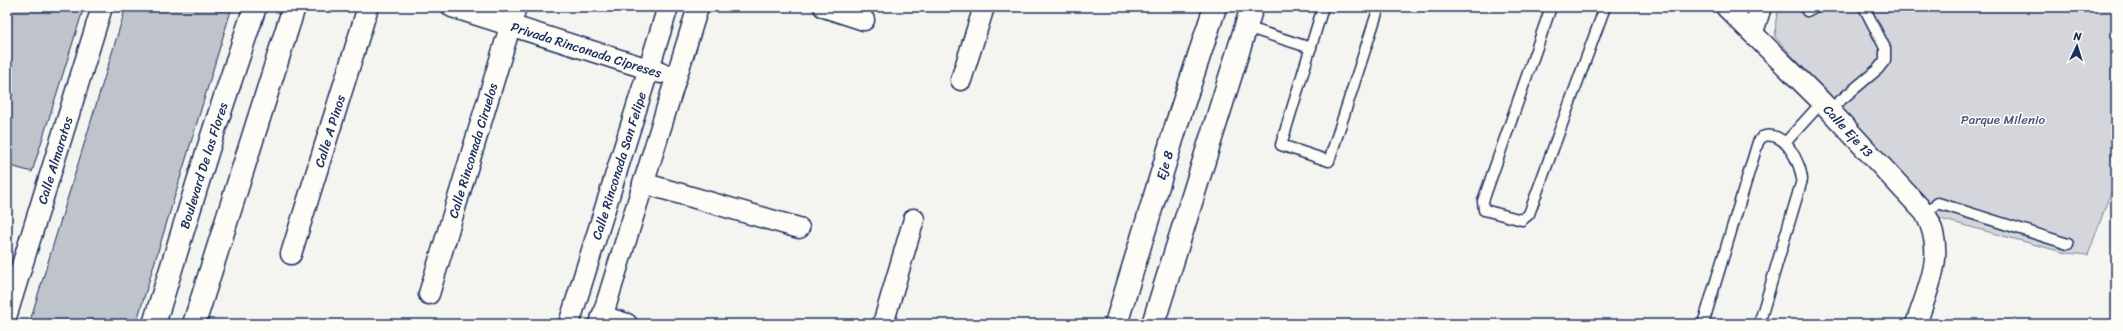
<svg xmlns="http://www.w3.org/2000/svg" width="2123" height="331" font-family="Sriracha,sans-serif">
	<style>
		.green { fill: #d4d6db; stroke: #78829c }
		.building { fill: #bfc3cc; stroke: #1b2f5e }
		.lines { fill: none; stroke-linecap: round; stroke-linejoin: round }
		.lane-casing { stroke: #1b2f5e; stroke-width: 13 }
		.street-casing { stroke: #1b2f5e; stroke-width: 23 }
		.secondary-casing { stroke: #1b2f5e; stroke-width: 25 }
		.lane { stroke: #fdfcf7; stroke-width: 10 }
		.street { stroke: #fdfcf7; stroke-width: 20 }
		.secondary { stroke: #fdfcf7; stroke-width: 22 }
		.labels { text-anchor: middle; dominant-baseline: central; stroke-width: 3; stroke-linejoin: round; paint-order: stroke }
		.street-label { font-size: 13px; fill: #1b2f5e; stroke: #fdfcf7 }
		.park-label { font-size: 13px; fill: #49597d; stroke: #fdfcf7 }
	</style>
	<rect width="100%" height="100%" fill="#f4f4f1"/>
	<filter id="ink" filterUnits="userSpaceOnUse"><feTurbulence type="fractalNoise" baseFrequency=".025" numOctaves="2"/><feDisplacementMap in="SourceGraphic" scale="8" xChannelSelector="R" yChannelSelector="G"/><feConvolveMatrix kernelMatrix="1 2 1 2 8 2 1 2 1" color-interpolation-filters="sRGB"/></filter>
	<g filter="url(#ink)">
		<!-- green -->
		<path class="green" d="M1780,7H2116V178L2088,255L2066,253L1941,219L1775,37L1776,19Z"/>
		<!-- building -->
		<path class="building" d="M7,7H84L32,172L7,165Z
			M126,7H232L136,324H29Z"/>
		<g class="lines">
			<!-- lane casing -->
			<g class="lane-casing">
				<path id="lane" d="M1323,7L1281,145L1329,161L1379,7
					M1551,7L1483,201L1484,210L1522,220L1529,214L1605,7
					M1807,11L1815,7
					M1246,27L1311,48
					M1829,110L1878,69L1885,60V48L1864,7
					M1785,143L1822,102
					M1925,213L1938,203L2068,244
					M1703,324L1758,142L1762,137C1784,128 1801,163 1802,180L1759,324"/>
			</g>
			<!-- street casing -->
			<g class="street-casing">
				<g id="street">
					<path id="s1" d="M452,7L661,73"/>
					<path d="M824,7L864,20"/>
					<path id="s2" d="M1726,7L1822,102L1925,213C1947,252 1929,285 1916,324"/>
					<path d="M1753,32L1761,7"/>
					<path d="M961,80L984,7"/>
					<path d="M643,183L799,228"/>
					<path id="s3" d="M291,254L368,7"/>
					<path id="s4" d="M429,294L516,7"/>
					<path id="s5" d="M7,314L102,7"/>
					<path d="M602,316L627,324"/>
					<path id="s6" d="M569,324L668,7"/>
					<path d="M600,324L698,7"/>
					<path d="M883,324L914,219"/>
				</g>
			</g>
			<!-- secondary casing -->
			<g class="secondary-casing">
				<g id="secondary">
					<path id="s7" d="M154,324L214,130L255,7"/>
					<path d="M194,324L294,7"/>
					<path id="s8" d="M1116,324L1178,120L1215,7"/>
					<path d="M1153,324L1252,7"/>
				</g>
			</g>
			<!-- lane -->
			<use href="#lane" class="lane"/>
			<!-- street -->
			<use href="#street" class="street"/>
			<!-- secondary -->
			<use href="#secondary" class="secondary"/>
		</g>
	</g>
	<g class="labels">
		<!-- street labels -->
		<g class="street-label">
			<text stroke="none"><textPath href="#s1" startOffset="141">Privada Rinconada Cipreses</textPath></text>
			<text stroke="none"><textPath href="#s3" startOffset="129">Calle A Pinos</textPath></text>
			<text stroke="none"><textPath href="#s2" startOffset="174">Calle Eje 13</textPath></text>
			<text stroke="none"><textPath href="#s4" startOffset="150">Calle Rinconada Ciruelos</textPath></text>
			<text stroke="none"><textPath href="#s5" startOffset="161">Calle Almaratos</textPath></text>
			<text stroke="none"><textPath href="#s7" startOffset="166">Boulevard De las Flores</textPath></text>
			<text stroke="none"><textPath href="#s6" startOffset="166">Calle Rinconada San Felipe</textPath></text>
			<text stroke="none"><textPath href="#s8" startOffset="166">Eje 8</textPath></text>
		</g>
		<!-- park labels -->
		<g class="park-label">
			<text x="2003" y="119">Parque Milenio</text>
		</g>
	</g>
	<!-- margin -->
	<rect width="2123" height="331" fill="none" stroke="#fdfcf7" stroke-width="24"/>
	<rect x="12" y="12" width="2099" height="307" fill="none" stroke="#1b2f5e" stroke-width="1.5" filter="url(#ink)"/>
	<!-- north arrow -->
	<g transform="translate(2077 46) rotate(4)" stroke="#fdfcf7" stroke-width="3" paint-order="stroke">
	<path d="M0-3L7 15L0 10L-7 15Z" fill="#1b2f5e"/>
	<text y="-6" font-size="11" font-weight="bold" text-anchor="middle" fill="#1b2f5e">N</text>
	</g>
</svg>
